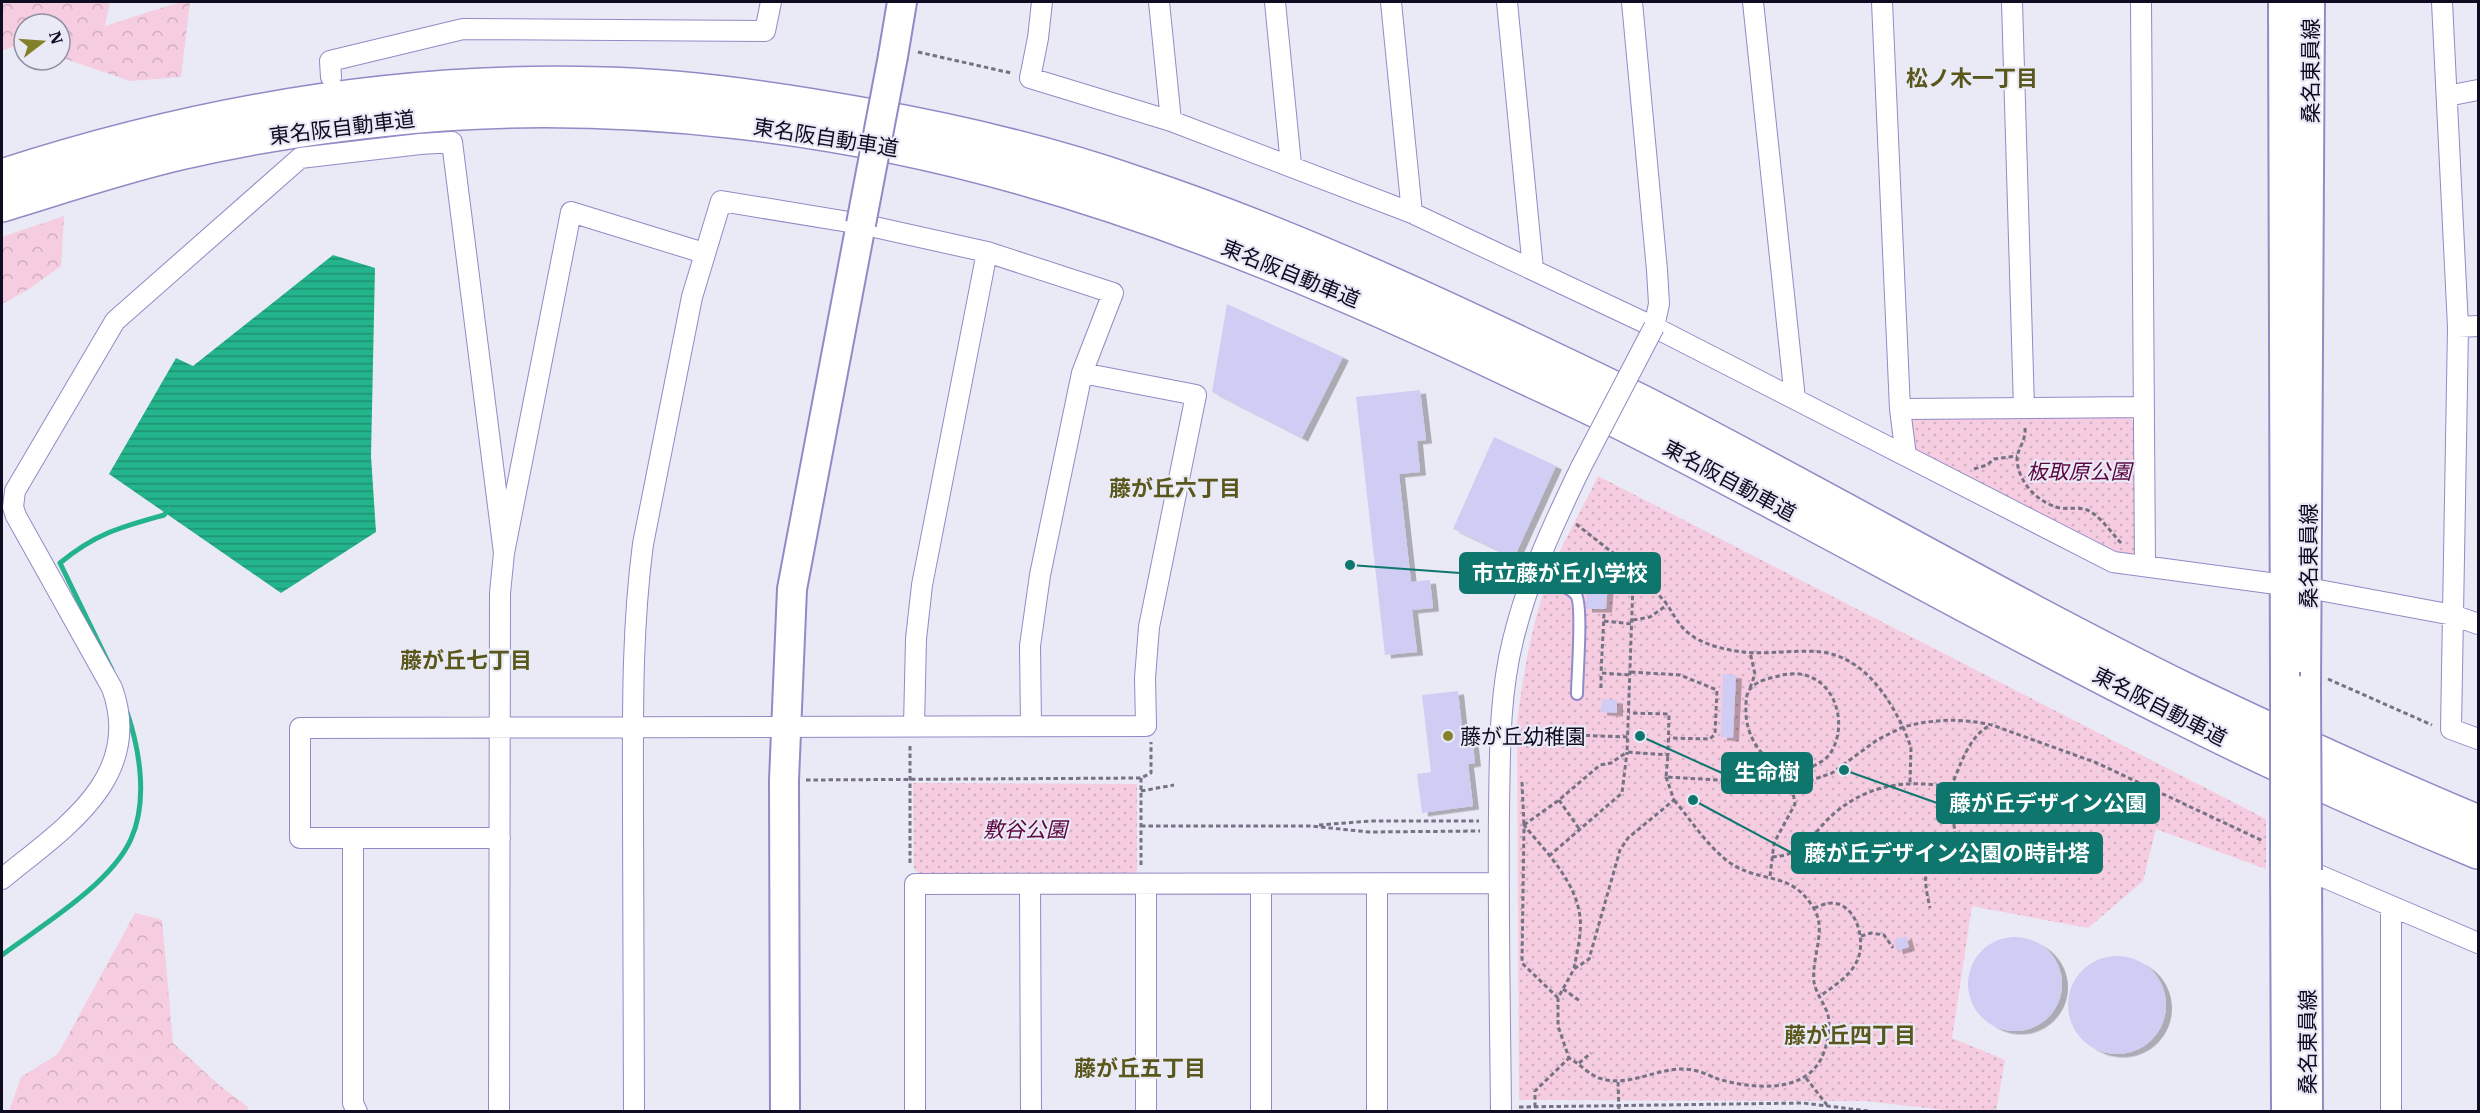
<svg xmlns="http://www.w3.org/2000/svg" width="2480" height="1113" font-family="'IBM Plex Serif','Noto Sans JP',serif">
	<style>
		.forest { fill: url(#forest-crowns) }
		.park { fill: url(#park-dots) }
		.water { fill: url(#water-rules) }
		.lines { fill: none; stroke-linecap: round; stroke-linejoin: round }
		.stream { stroke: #24b48b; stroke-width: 5 }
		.building { fill: #cfcdf3; filter: url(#shadow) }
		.lane-casing { stroke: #908bc6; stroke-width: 14 }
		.street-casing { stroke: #908bc6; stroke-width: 22 }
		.secondary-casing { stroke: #908bc6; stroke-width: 32 }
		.highway-casing { stroke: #908bc6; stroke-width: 36 }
		.path { stroke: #747284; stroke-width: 3; stroke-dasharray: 4.5 3; stroke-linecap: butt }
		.lane { stroke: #fff; stroke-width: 10 }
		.street { stroke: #fff; stroke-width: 20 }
		.secondary { stroke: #fff; stroke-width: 28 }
		.highway { stroke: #fff; stroke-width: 33 }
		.street-bridge-casing { stroke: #908bc6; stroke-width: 22; stroke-linecap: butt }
		.secondary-bridge-casing { stroke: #908bc6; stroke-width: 32; stroke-linecap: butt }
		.street-bridge { stroke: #fff; stroke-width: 20 }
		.secondary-bridge { stroke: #fff; stroke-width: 28 }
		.poi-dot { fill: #828028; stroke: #eae9f6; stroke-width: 2 }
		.labels { text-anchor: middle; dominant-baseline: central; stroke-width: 4.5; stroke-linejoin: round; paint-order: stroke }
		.street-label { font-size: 21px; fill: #0f0c22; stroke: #eae9f6 }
		.park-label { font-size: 21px; font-style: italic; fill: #5c043e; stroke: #eae9f6 }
		.poi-label { font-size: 21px; fill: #0f0c22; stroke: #eae9f6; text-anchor: start }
		.neighbourhood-label { font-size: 22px; font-weight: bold; fill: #59571b; stroke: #eae9f6 }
		.leader { fill: none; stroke: #0f766e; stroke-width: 2 }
		.callout-dot { fill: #0f766e; stroke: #eae9f6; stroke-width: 2 }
		.callout { fill: #0f766e; stroke: #0f766e; stroke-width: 2 }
		.callout-label { font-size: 22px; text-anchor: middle; font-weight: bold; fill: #fff }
	</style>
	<defs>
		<pattern id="forest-crowns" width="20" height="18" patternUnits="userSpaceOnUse" patternTransform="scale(1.5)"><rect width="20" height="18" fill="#f5cce0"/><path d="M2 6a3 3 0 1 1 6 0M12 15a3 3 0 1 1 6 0" fill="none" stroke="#d1aec0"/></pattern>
		<pattern id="park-dots" width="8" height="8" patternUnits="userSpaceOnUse" patternTransform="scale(1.5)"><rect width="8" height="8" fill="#f5cce0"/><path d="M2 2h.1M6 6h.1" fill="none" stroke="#d1aec0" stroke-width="1.8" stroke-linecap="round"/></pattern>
		<pattern id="water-rules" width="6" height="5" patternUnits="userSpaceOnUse" patternTransform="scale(1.5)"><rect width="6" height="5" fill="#24b48b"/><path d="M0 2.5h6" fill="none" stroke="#1e9171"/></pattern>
		<filter id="shadow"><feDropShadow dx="6" dy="3.5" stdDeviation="0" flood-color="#0004"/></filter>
	</defs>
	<rect width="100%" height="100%" fill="#eae9f6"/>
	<!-- forest -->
	<path class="forest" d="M2,2H110L105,26L180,2H190L181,77L130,81L60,57V24H24V45L20,44L2,51Z
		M64,216L61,266L29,289L2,304V237Z
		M135,913L162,920L173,1043L219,1085L248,1107L247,1111H9L21,1077L58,1054Z"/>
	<!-- park -->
	<path class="park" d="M2127,416L2136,423L2135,553L2125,557L1916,453L1911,423L1915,417Z
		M1598,476L2266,819V869L2156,829L2143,881L2088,928L1972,906L1952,1038L2005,1060L1996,1111H1953L1866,1101L1519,1100L1517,721C1524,672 1532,619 1551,572C1564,539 1583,508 1598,476Z
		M913,783L1137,784V871L1133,874L922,876L914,869Z"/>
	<!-- water -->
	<path class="water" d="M333,255L375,268L371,456L376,532L281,593L109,474L176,358L193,366Z"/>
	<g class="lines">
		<!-- stream -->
		<path class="stream" d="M112,670L60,563C96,533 121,527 164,515L169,509
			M2,955C41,926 111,884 131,839C148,801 140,751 127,712"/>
	</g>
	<!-- building -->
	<path class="building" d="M1227,304L1343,357L1302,438L1212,392Z
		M1420,390L1426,440L1417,441L1420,472L1399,474L1411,582L1430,580L1433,608L1412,610L1417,652L1385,655L1356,397Z
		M1494,437L1556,466L1514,558L1453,529Z
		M1587,581L1608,582L1606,609H1586Z
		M1723,674L1736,675L1733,738L1721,737Z
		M1458,691L1463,737L1472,736L1475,763L1468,764L1473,806L1422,813L1417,774L1431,772L1422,695Z
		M1602,699L1617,700V713L1601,712Z
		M1906,936L1909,947L1897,951L1894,940Z
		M1968 984a47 47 0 1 1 94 0a47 47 0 1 1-94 0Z
		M2068 1005a49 49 0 1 1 98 0a49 49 0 1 1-98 0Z"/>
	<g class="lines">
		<!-- lane casing -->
		<g class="lane-casing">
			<path id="lane" d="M1532,578C1544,582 1568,584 1576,595C1583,605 1577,678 1577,694"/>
		</g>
		<!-- street casing -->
		<g class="street-casing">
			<path id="street" d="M1042,2L1038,38L1030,78L1171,121L1412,213L1654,327L2113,562L2284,585
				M1159,2L1171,121
				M1275,2L1291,165
				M1391,2L1412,213
				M1507,2L1533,269
				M1632,2L1657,270L1659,304L1654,327
				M1753,2L1795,399
				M1882,2L1900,409L1906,456
				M2012,2L2024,408
				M2141,2L2145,566
				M2442,2L2458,327L2451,729L2478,739
				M331,77L330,61L463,29L765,31L771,2
				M2447,96L2478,90
				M2458,327L2478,326
				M1900,409L2143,407
				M2308,588L2453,615L2478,624
				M914,726L916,639L922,585L987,252
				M353,838V1103L357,1112
				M500,838H300V728L1146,726L1145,678L1149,627L1196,395L1082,373
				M2307,870L2478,943
				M2,879C61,830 145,779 112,688L16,516L13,507L15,491L115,321L300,158L420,144L452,142L504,553
				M1030,884L1031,1112
				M1261,884V1112
				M1377,884V1112
				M1146,885V1112
				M2391,906V1112
				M499,1112L500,593L504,553L571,212L704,253
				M634,1112C634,1013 633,915 633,816C633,725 631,635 643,544L692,297L721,201L861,224L987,252L1113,293L1082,373L1040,575L1030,646L1031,726
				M915,1112V884L1498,883
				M1501,1112C1500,1011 1498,911 1499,811C1500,753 1499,696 1513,640C1528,578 1554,523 1581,467"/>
		</g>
		<!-- secondary casing -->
		<g class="secondary-casing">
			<path id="secondary" d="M2283,2L2285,672
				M893,56L902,2
				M2306,689L2310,2
				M2285,865L2286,1112
				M2307,870L2308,1112
				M785,1112L784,780L792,589L861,224"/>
		</g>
		<!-- highway casing -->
		<g class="highway-casing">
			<path id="highway" d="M2,176C196,113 398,78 603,84C691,86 779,99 866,115C957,131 1049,153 1136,183C1271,228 1400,286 1528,347C1568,366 1609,385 1648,405C1829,498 2005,601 2188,691C2284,737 2380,781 2478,822
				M2,205C61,187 120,167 180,153C266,133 355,121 443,114C631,101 840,126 1022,178C1188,225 1347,293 1503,367C1547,388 1592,408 1635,430C1817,523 1994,624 2176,715C2275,765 2376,810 2478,852"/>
		</g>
		<!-- path -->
		<path class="path" d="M918,52L1011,73
			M2025,428C2026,442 2017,449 2017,459C2018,481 2035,500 2056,507C2065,510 2075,507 2084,509C2098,512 2112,534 2122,544
			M1974,469L1987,465L1994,459L2017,456
			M1576,524L1627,564L1633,583L1627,752L1668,755L1669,714L1629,713
			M1627,564C1640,576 1654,589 1666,603C1677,619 1679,629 1699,640C1713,647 1728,650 1743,652C1769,655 1796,649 1822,652C1863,658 1886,693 1903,727L1877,740L1832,773L1792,787L1754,782L1666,777L1668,755
			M1604,614L1601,673L1630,675
			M1633,620L1650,617L1667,605
			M1604,621L1632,624
			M1631,672L1680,675L1717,690L1715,734L1710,739L1669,738
			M2328,679L2432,725
			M1601,688V673
			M1750,688L1755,674L1750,652
			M1518,733L1628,737
			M910,746V866
			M1806,770C1813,766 1823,762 1829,755C1845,734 1841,697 1818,681C1806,673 1793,672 1779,676C1770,678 1756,681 1750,689C1746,694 1746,701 1746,707C1744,741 1770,774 1806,770L1807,782
			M1666,777L1674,800L1628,838L1620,850L1589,959L1574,969L1558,998V1026L1569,1058C1580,1064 1587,1073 1599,1078C1631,1089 1661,1064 1692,1070C1701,1071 1710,1076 1718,1079C1750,1088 1802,1095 1821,1059C1827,1047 1831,1029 1828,1015C1825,1004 1816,994 1814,982C1811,957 1828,929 1813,907C1791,872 1765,883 1735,866C1712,853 1691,820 1674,800
			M1141,778V865
			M806,780L1141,778L1151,773V742
			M1522,782L1524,825
			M1910,782L1911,747L1903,727C1934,719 1961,718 1992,725L2097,763L2263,841
			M1951,787C1960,766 1969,735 1991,725
			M1141,791L1174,785
			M1559,800L1580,830
			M1319,825L1371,821H1479
			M1524,825L1559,800L1600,765L1611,763L1627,752
			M1141,826H1310L1369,832L1480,831
			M1549,856L1622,793L1627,752
			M1772,857C1808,855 1812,831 1837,811C1872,783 1909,780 1951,787L1956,849C1922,866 1922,871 1930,908
			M1770,876L1774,843L1795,804L1792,787
			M1814,908C1820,906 1826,903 1832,903C1858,904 1867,944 1856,963C1848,978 1832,987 1819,997
			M1861,936L1871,933L1884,935L1893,948
			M1563,989L1580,1001
			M1558,998L1522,963L1524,825C1545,851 1576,881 1580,917C1582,933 1577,952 1574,968
			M1579,1063L1591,1053
			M1806,1078L1827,1105
			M1618,1082L1619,1112
			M1519,1107L1803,1103L1876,1112
			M1535,1107V1091L1569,1058"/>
		<!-- lane -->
		<use href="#lane" class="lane"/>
		<!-- street -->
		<use href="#street" class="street"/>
		<!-- secondary -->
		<use href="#secondary" class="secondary"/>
		<!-- highway -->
		<use href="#highway" class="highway"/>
		<!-- street-bridge casing -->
		<g class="street-bridge-casing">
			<path id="street-bridge" d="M1581,467L1654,327"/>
		</g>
		<!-- secondary-bridge casing -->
		<g class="secondary-bridge-casing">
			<path id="secondary-bridge" d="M861,224L893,56
				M2285,672V865
				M2306,689L2307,870"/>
		</g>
		<!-- street-bridge -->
		<use href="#street-bridge" class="street-bridge"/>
		<!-- secondary-bridge -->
		<use href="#secondary-bridge" class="secondary-bridge"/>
	</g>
	<!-- markers -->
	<circle class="poi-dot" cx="1448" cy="736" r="6"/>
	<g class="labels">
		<!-- street labels -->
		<g class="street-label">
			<text transform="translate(2310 71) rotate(-90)">桑名東員線</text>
			<text transform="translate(342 127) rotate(-7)">東名阪自動車道</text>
			<text transform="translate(826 137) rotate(9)">東名阪自動車道</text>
			<text transform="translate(1291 273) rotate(22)">東名阪自動車道</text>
			<text transform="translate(1730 480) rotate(28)">東名阪自動車道</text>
			<text transform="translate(2308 556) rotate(-90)">桑名東員線</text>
			<text transform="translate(2160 706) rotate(27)">東名阪自動車道</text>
			<text transform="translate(2307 1042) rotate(-90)">桑名東員線</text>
		</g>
		<!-- park labels -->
		<g class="park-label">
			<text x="2079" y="471">板取原公園</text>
			<text x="1025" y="829">敷谷公園</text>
		</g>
		<!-- poi labels -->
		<g class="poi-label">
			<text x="1460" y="736">藤が丘幼稚園</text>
		</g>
		<!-- neighbourhood labels -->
		<g class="neighbourhood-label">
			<text x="1972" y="77">松ノ木一丁目</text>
			<text x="1175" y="487">藤が丘六丁目</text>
			<text x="466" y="659">藤が丘七丁目</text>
			<text x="1850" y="1034">藤が丘四丁目</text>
			<text x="1140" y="1067">藤が丘五丁目</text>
		</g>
	</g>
	<!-- callouts -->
	<path class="leader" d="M1350 565L1460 573M1640 736L1722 773M1844 770L1937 803M1693 800L1792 853"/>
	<g class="callout-dot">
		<circle cx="1350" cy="565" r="6"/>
		<circle cx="1640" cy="736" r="6"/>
		<circle cx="1844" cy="770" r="6"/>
		<circle cx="1693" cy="800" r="6"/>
	</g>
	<g class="callout">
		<rect x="1460" y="553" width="200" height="40" rx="6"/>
		<rect x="1722" y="753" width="90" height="40" rx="6"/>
		<rect x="1937" y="783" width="222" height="40" rx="6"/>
		<rect x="1792" y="833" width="310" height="40" rx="6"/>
	</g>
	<g class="callout-label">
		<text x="1560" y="581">市立藤が丘小学校</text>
		<text x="1767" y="780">生命樹</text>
		<text x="2048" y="811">藤が丘デザイン公園</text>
		<text x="1947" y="861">藤が丘デザイン公園の時計塔</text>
	</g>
	<!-- border -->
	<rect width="2480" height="1113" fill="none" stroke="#0f0c22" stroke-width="6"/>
	<!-- north arrow -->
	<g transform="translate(42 42) rotate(73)"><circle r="28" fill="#eae9f6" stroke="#9291a1" stroke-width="1.5"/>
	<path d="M0-4.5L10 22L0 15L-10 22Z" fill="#828028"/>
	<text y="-9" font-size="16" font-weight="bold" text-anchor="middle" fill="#0f0c22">N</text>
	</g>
</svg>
